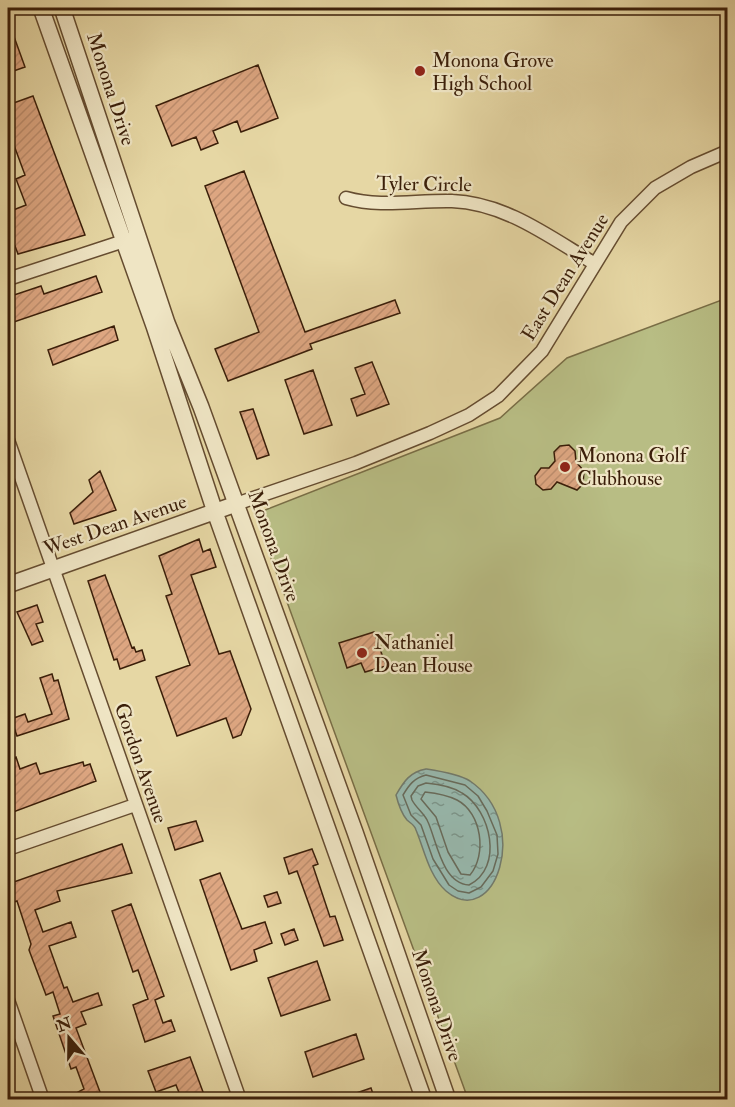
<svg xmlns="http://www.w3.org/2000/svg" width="735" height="1107" font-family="'IM FELL Double Pica',serif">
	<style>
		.green { fill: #b8bd84; stroke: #796e46; stroke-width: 1.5 }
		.water { fill: url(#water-ripples); stroke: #727a6b; stroke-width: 1.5 }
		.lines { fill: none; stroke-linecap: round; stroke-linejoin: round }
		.shore { stroke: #686b5b; stroke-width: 1.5 }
		.building { fill: url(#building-hatch); stroke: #3a1e09; stroke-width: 1.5 }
		.minor-casing { stroke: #654c30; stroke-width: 15 }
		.tertiary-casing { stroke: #654c30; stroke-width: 18 }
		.minor { stroke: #efe5c4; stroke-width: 12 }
		.tertiary { stroke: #efe5c4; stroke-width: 15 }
		.poi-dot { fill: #8f2418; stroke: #efe5c4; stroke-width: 2 }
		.labels { text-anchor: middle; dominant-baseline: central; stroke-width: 4.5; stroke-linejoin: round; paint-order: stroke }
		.poi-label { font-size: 20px; fill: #3a1e09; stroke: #efe5c4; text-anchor: start }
		.street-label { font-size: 20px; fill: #3a1e09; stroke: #efe5c4 }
	</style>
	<defs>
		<pattern id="water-ripples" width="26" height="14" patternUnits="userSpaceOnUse" patternTransform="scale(1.5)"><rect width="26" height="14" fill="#97b8ad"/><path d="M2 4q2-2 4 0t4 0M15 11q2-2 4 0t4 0" fill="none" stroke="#7c958b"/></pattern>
		<pattern id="building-hatch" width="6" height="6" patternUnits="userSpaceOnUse" patternTransform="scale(1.5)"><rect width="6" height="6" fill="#dda681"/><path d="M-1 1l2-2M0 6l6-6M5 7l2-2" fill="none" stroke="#be8e6e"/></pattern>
	</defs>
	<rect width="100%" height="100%" fill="#e6d7a4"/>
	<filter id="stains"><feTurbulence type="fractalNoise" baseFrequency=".00333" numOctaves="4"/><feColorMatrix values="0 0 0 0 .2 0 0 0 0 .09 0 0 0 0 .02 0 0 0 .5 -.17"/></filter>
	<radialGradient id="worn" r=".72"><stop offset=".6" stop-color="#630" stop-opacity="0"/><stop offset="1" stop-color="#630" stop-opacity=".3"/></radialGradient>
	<!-- green -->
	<path class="green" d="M727,298V1099H468L255,514L500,418L567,358Z"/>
	<!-- water -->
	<path class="water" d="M426,769C439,771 459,774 470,781C533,824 494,932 446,891C429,876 424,849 416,830C415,825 410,823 407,820C401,813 398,803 396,795C404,781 410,772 426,769Z"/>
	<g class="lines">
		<!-- shore -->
		<path class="shore" d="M426,775L465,785L478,796L487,811L497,835L498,854L493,871L481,887L469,893L458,891L449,885L433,859L421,825L411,815L403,795C409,785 414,778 426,775Z
			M426,783C437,784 453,787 462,793C491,810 504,868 469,885C442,883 437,842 428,822C425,814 416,808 412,800L411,796L418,786Z
			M425,792C434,793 449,796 457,800C482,813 487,855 470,875L461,874L448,852L436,817L421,799Z"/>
	</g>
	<!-- building -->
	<path class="building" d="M8,20L25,67L8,73Z
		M258,65L278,118L241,132L237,121L213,131L218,143L201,150L196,137L172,146L156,106Z
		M33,96L85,235L18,254L15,246L8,249V212L26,205L16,179L25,175L8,129V105Z
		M244,171L305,332L395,300L400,313L310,344L312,349L228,381L215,349L259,332L205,186Z
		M96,276L102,292L8,324V297L41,286L44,294Z
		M114,326L118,340L53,365L48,350Z
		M372,362L389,404L357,416L351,399L365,394L355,368Z
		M313,370L332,425L304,434L285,380Z
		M253,409L269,455L257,459L240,412Z
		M569,445L575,451L576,462L584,471L583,484L577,490L557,482L551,489L543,490L536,484L535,476L541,468H549L555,461L554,452L560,446Z
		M100,471L116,510L74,524L70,513L93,492L89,480Z
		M199,539L203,552L210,549L216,567L191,575L219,654L230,651L251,709L241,735L233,738L226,718L177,736L156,677L190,665L166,596L172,594L159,556Z
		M105,575L132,648L134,647L136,652L142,650L145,660L120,669L117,659L114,660L88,581Z
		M37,605L43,622L36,624L43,641L32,645L17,612Z
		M374,632L386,666L365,672L361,663L347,668L339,643Z
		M52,674L54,681L58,680L69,719L17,736L11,719L25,714L28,722L52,714L40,678Z
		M16,757L20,769L36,763L40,774L83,762L84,766L90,764L96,781L8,814V787L13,785L8,761Z
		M196,821L203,841L175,850L168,828Z
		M122,844L132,873L57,891L60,901L35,910L43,932L71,922L76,937L49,946L64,988L67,987L73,1002L98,993L102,1005L81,1012L86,1024L76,1028L103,1100H81L78,1092L84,1089L76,1067L71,1069L53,1016L60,1014L53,992L46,995L29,950L31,944L17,901L8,904V884Z
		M312,849L318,864L313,866L330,917L335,916L343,940L324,946L297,871L289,874L284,858Z
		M220,873L242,929L265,922L272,943L254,950L257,961L231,970L200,880Z
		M277,892L281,903L268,907L264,896Z
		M131,904L164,996L155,1000L163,1023L171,1020L175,1031L145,1042L133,1005L148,999L138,970L133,972L112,911Z
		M294,929L298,940L285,945L281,934Z
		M317,961L330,1000L281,1016L268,978Z
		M356,1034L364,1059L313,1077L305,1052Z
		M190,1057L206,1100H182L176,1085L156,1092L148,1071Z
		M371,1088L375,1100H343L342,1098Z"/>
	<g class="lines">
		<!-- minor casing -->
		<g class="minor-casing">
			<path id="minor" d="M346,198C381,208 416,200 452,201C506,203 551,238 595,264
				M8,279L130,239
				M8,440L240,1100
				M236,504L356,463L430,433L469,415L498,396L542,351L621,222L655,188L691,167L728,151
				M8,849L135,805
				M8,1000L43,1100"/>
		</g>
		<!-- tertiary casing -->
		<g class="tertiary-casing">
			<path id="tertiary" d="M41,8L154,326L215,512L424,1100
				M62,8L167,323L201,407L355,832L448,1100
				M8,585L236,504"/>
		</g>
		<!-- minor -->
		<use href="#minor" class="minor"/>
		<!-- tertiary -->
		<use href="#tertiary" class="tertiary"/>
	</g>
	<!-- markers -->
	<g class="poi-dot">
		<circle cx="420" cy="71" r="6"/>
		<circle cx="565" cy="467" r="6"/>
		<circle cx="362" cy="653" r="6"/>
	</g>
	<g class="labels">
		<!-- poi labels -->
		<g class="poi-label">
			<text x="432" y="60">Monona Grove<tspan x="432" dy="23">High School</tspan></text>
			<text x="577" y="455">Monona Golf<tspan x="577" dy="23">Clubhouse</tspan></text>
			<text x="374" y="642">Nathaniel<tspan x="374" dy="23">Dean House</tspan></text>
		</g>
		<!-- street labels -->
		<g class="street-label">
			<text transform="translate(111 89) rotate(72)">Monona Drive</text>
			<text transform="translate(424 184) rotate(1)">Tyler Circle</text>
			<text transform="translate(565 277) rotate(-58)">East Dean Avenue</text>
			<text transform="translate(115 525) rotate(-19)">West Dean Avenue</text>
			<text transform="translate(274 546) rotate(70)">Monona Drive</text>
			<text transform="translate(141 763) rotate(71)">Gordon Avenue</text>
			<text transform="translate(437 1005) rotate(71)">Monona Drive</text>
		</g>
	</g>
	<!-- margin -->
	<rect width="735" height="1107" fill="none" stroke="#e6d7a4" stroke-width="30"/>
	<rect x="9" y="9" width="717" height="1089" fill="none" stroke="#3a1e09" stroke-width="3"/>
	<rect x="15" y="15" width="705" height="1077" fill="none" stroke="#3a1e09" stroke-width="1.5"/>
	<!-- north arrow -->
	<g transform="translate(69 1038) rotate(340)" stroke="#efe5c4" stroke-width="4.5" paint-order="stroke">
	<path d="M0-4.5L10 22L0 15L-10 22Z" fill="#3a1e09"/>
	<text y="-9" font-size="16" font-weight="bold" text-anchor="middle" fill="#3a1e09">N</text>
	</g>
	<rect width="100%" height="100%" filter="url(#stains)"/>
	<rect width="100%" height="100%" fill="url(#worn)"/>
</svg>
